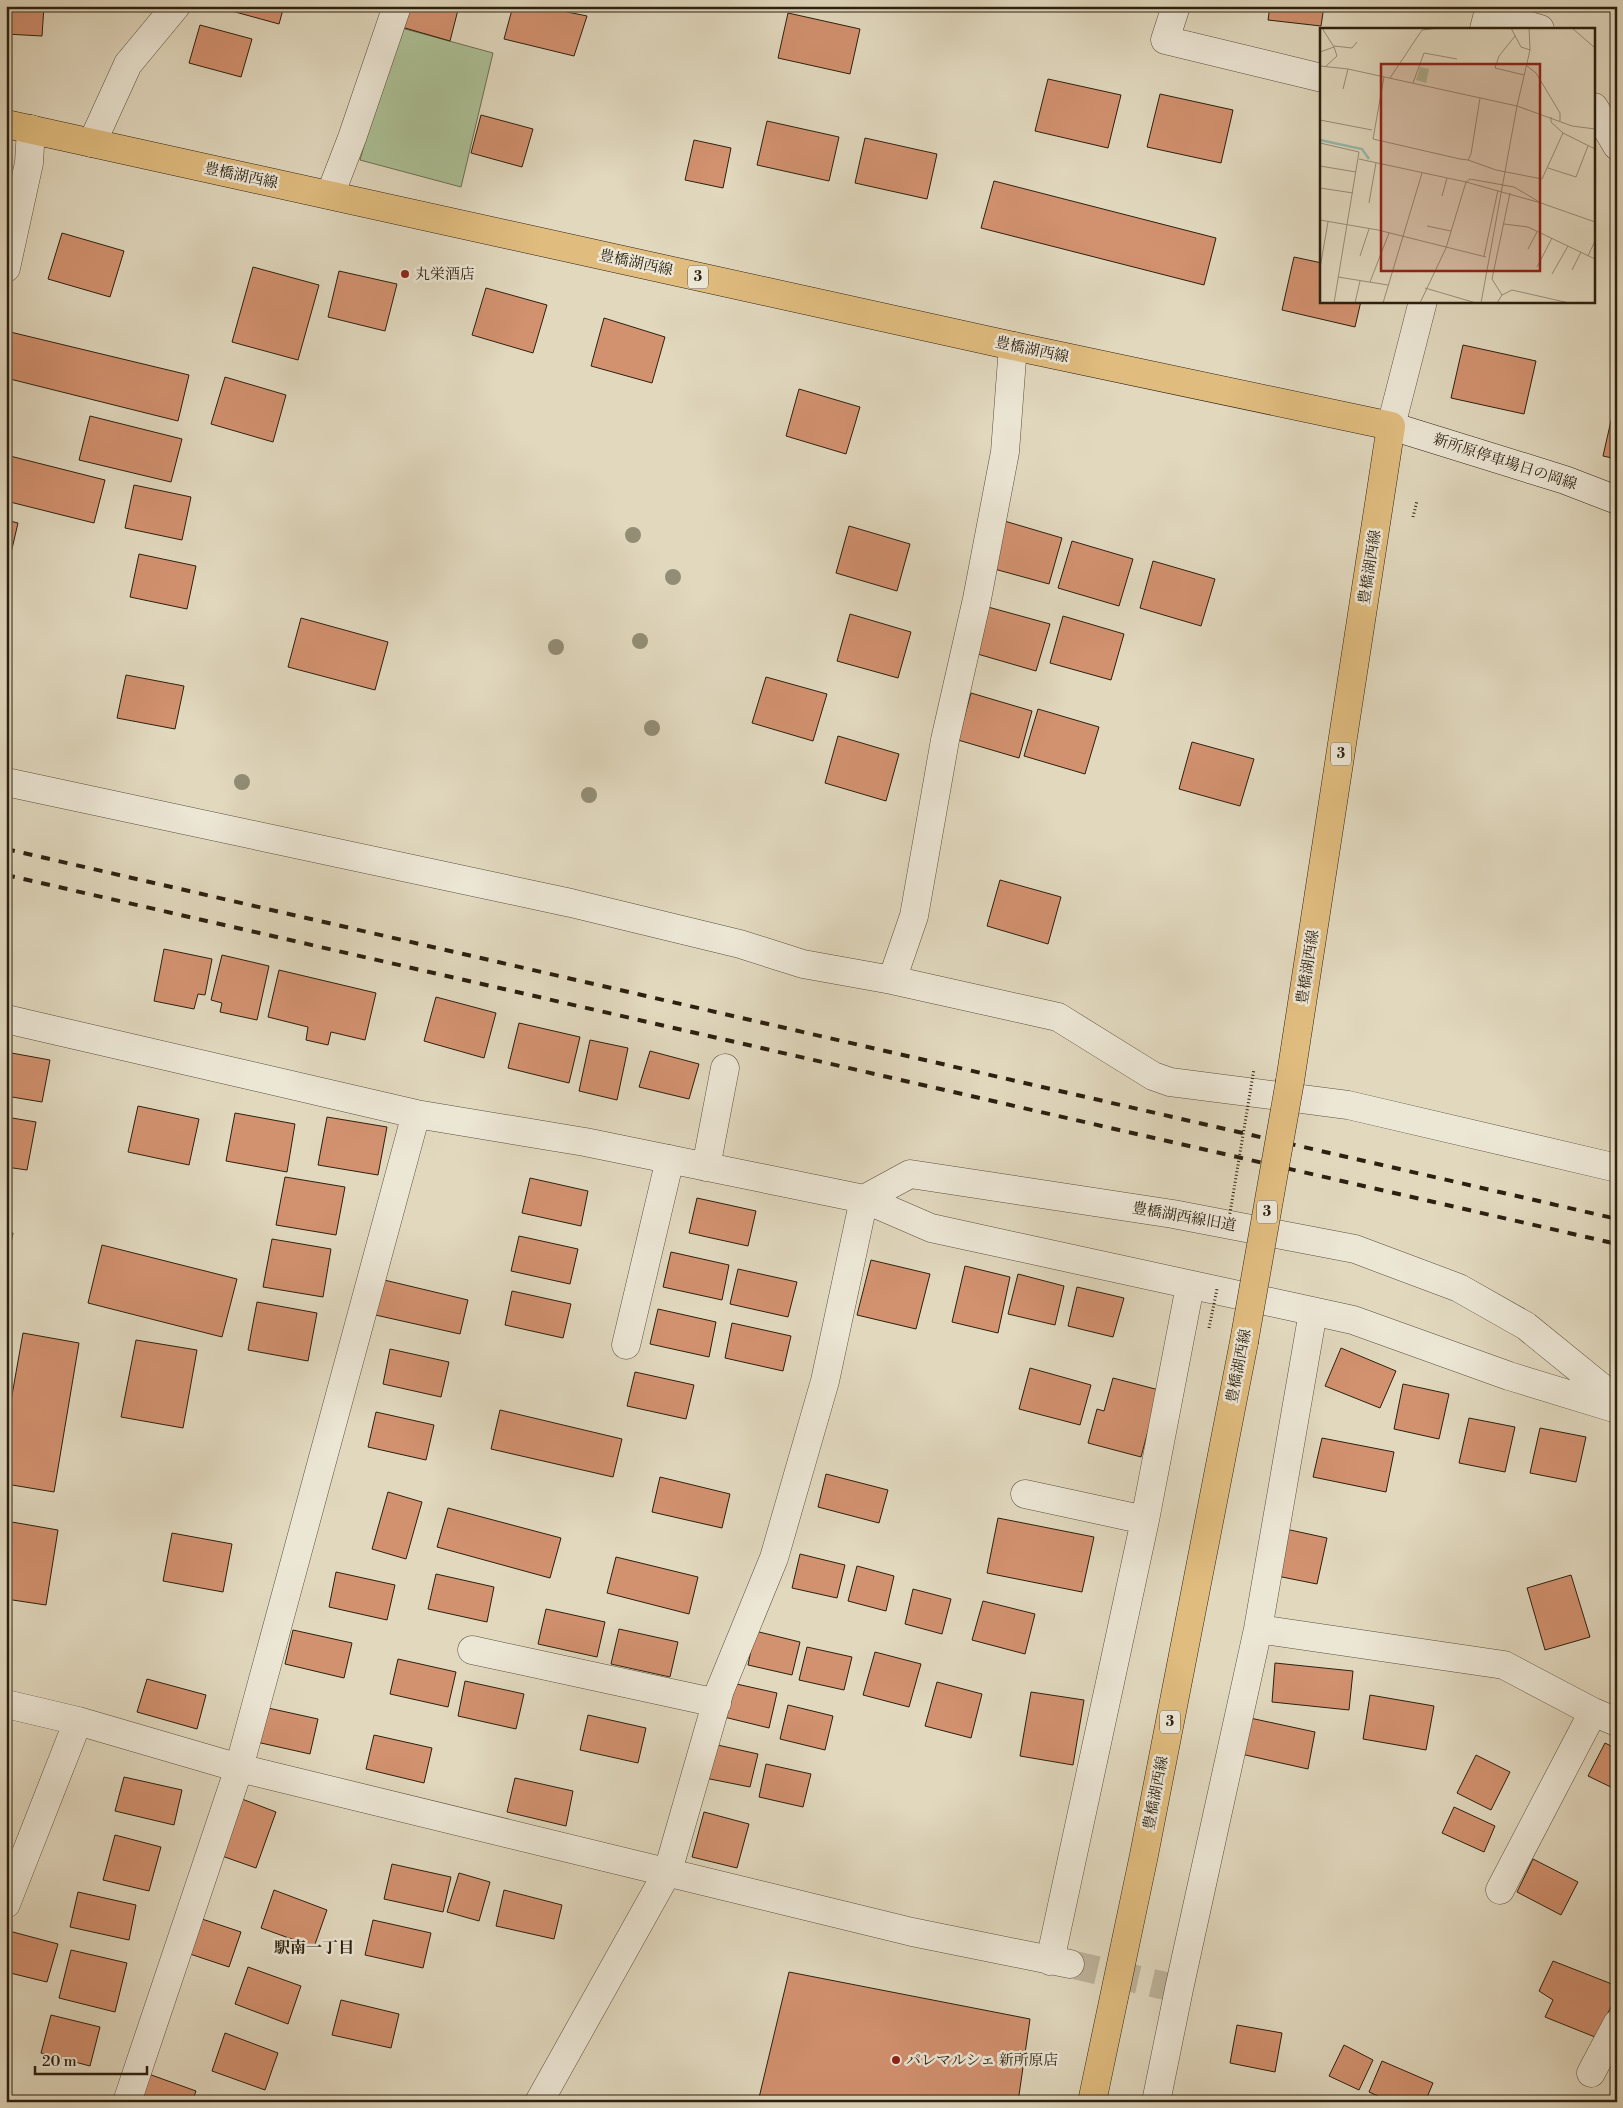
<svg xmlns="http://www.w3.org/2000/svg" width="1623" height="2108" font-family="'Libre Bodoni','Noto Serif JP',serif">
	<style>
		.green { fill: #acc096; stroke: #6c7052 }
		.building { fill: #d2916f; stroke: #2c200f }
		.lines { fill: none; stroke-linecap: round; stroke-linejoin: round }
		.minor-tunnel { stroke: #bdb39b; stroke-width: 28; stroke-dasharray: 28 14; stroke-linecap: butt }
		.minor-casing { stroke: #594e3b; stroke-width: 29 }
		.tertiary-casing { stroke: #594e3b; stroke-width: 29 }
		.secondary-casing { stroke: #2c200f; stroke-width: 29 }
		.primary-casing { stroke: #2c200f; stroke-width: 29 }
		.path { stroke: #2c200f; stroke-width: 3; stroke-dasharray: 1 2.5; stroke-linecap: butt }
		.minor { stroke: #ece6d5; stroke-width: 28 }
		.tertiary { stroke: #ece6d5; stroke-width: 28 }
		.secondary { stroke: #ece6d5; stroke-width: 28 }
		.primary { stroke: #e0bc7f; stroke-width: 28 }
		.rail { stroke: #2c200f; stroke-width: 4; stroke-dasharray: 9 9; stroke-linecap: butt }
		.primary-bridge-casing { stroke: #2c200f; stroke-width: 29; stroke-linecap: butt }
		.path-bridge { stroke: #2c200f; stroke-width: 3; stroke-dasharray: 1 2.5; stroke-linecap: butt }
		.primary-bridge { stroke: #e0bc7f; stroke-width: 28 }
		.tree { fill: #928d74 }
		.poi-dot { fill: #8f2418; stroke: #ece6d5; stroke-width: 2 }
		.labels { text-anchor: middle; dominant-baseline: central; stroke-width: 5; stroke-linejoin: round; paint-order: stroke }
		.shield { fill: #ece6d5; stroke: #665b4a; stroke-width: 1 }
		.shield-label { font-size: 14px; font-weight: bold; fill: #2c200f }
		.street-label { font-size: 15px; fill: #2c200f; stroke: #ece6d5 }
		.poi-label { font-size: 15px; fill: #2c200f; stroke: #ece6d5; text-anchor: start }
		.neighbourhood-label { font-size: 16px; font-weight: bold; fill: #2c200f; stroke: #ece6d5 }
		.inset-river { fill: none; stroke: #94baae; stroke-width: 2.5 }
		.inset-road { fill: none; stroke: #998e78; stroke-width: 1 }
		.view { fill: #8f2418; fill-opacity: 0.15; stroke: #8f2418; stroke-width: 2.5 }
		.inset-edge { fill: none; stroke: #2c200f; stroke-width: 2.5 }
	</style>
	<rect width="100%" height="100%" fill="#e1d8be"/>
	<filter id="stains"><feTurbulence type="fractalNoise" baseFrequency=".004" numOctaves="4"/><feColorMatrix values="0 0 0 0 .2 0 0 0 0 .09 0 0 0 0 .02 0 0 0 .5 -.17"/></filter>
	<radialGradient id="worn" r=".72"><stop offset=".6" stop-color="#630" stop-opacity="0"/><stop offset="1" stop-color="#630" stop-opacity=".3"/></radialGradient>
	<!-- green -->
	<path class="green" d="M398,27L493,53L461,187L360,160Z"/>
	<!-- building -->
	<path class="building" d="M6,6H44L42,36L6,34Z
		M229,6H284L279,24L228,10Z
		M404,6H459L450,41L398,26Z
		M513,6H538L587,16L574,56L504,39Z
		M1270,6H1324L1321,26L1268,20Z
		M788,13L860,29L850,74L778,58Z
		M200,25L252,39L241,77L189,63Z
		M1048,79L1121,95L1108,148L1035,131Z
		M1160,94L1233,110L1221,163L1147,147Z
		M481,115L533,129L522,167L471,153Z
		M767,121L839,137L829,181L757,165Z
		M865,138L937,154L927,199L855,183Z
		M694,140L731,148L723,188L685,180Z
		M994,181L1216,238L1204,285L981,228Z
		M62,233L124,251L110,297L48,279Z
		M1294,257L1322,263V301H1361L1355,327L1282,310Z
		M253,267L319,285L298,360L232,342Z
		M339,271L397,284L385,331L328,317Z
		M486,288L547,305L533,353L472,335Z
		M604,318L665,337L652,383L591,366Z
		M6,331L189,375L178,421L6,378Z
		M1463,345L1536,361L1524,414L1451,398Z
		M225,377L286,395L273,442L211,424Z
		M799,389L860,407L846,454L786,436Z
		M1615,403L1617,404V459L1603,456Z
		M90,416L182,439L171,482L79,460Z
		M6,455L105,480L94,523L6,501Z
		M134,485L191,497L182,540L125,528Z
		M6,520L18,523L8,566L6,565Z
		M1001,520L1062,538L1049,584L987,567Z
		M849,526L910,544L897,591L836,573Z
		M1072,541L1133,559L1119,606L1058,588Z
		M139,554L196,566L187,609L130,597Z
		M1153,561L1215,579L1201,626L1140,608Z
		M988,607L1050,624L1036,671L974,653Z
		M850,614L911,632L898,678L837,661Z
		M1063,616L1124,634L1111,680L1050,663Z
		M301,618L388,642L375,690L288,667Z
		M126,675L184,686L175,729L117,718Z
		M766,677L827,694L813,741L752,723Z
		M971,693L1032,711L1019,758L958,740Z
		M1038,709L1099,727L1085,774L1024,756Z
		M838,736L899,754L886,801L825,783Z
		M1192,742L1254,759L1240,806L1179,789Z
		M1000,880L1061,897L1048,944L987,926Z
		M164,949L212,959L205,995L198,994L194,1009L154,1001Z
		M222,955L269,966L257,1020L220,1012L222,1003L211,1000Z
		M279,970L376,993L365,1040L331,1032L328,1045L306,1040L308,1027L268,1017Z
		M436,997L496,1013L484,1058L424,1041Z
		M519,1023L580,1037L569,1083L508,1068Z
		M590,1040L628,1048L617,1100L579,1091Z
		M650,1051L699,1064L689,1099L639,1087Z
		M6,1052L50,1060L42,1102L6,1096Z
		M138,1106L199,1119L189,1165L128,1152Z
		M235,1113L295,1124L287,1172L226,1161Z
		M6,1117L36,1122L27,1170L6,1167Z
		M327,1117L387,1127L378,1175L318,1165Z
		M285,1177L345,1187L336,1235L276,1225Z
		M530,1178L588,1191L581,1226L522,1213Z
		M697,1198L756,1211L748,1246L689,1233Z
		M6,1232L13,1233L6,1270Z
		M519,1236L578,1249L570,1284L511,1271Z
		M272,1239L331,1249L323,1297L263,1287Z
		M102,1245L237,1279L222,1337L88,1303Z
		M671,1252L729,1265L722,1300L663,1287Z
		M871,1260L930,1274L916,1329L857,1315Z
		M965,1266L1010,1277L998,1333L952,1322Z
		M738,1269L797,1282L788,1317L730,1304Z
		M1018,1274L1064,1286L1055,1325L1008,1314Z
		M380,1279L468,1300L460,1334L371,1314Z
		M1077,1287L1124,1298L1113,1337L1068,1326Z
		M512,1291L571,1304L563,1338L505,1325Z
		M257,1302L317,1313L308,1361L248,1350Z
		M658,1309L716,1322L709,1357L650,1344Z
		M732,1323L791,1336L783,1371L725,1358Z
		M23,1333L79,1343L54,1492L6,1484V1429Z
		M136,1340L197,1350L183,1428L121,1417Z
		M1341,1348L1396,1371L1380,1408L1325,1386Z
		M390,1349L449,1362L441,1397L383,1384Z
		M1030,1368L1091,1385L1080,1425L1019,1409Z
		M635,1372L694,1385L686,1419L627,1406Z
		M1113,1378L1159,1390L1141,1457L1088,1443L1097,1409L1104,1411Z
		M1403,1384L1449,1394L1439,1439L1394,1429Z
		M500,1410L622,1439L613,1477L491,1449Z
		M376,1412L434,1425L426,1460L368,1447Z
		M1469,1418L1515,1427L1505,1472L1459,1463Z
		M1540,1428L1586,1437L1576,1482L1530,1473Z
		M1322,1438L1394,1452L1386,1492L1313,1477Z
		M826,1474L888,1490L879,1523L818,1507Z
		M660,1477L730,1494L722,1528L652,1512Z
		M388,1492L422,1502L406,1559L372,1549Z
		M448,1508L561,1538L550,1578L437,1547Z
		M998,1518L1094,1537L1082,1592L987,1573Z
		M6,1521L58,1530L46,1605L6,1599Z
		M1281,1528L1327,1538L1317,1584L1272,1575Z
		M172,1533L232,1544L223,1592L163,1581Z
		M800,1554L845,1565L837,1598L792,1588Z
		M616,1557L698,1577L689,1614L607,1593Z
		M857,1566L894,1576L886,1611L848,1601Z
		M336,1572L395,1585L387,1620L329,1607Z
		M436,1574L494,1587L487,1622L428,1609Z
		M1571,1575L1590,1637L1545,1650L1527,1588Z
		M913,1589L951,1599L942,1634L905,1624Z
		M983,1601L1035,1614L1025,1654L972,1640Z
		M546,1609L605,1622L597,1657L538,1644Z
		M619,1629L678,1642L670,1677L611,1664Z
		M293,1630L352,1643L344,1678L285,1664Z
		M755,1631L800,1642L792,1675L748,1665Z
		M1617,1644V1664L1613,1663Z
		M807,1647L852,1657L844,1690L799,1680Z
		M875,1652L921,1664L909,1707L863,1695Z
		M398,1659L456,1672L448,1707L390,1694Z
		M1275,1663L1353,1671L1349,1710L1272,1702Z
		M147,1679L206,1695L197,1729L137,1712Z
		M465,1681L524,1694L516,1729L458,1716Z
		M937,1682L982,1694L971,1738L925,1726Z
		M732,1683L777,1693L769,1728L724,1717Z
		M1031,1692L1084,1700L1073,1765L1020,1756Z
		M1370,1695L1434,1706L1426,1750L1363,1739Z
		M788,1705L833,1716L825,1750L780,1739Z
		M259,1706L318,1719L310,1754L252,1741Z
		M588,1715L646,1728L638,1763L580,1750Z
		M1250,1718L1315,1732L1308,1769L1241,1754Z
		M374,1735L432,1748L424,1783L366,1769Z
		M1605,1743L1617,1749V1790L1588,1776Z
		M713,1744L758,1754L750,1787L705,1778Z
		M1476,1755L1510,1772L1491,1810L1457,1793Z
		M766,1764L811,1774L803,1807L759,1797Z
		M124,1777L182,1790L174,1825L115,1811Z
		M515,1778L573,1791L566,1826L507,1812Z
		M242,1799L276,1812L256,1868L222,1856Z
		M1454,1807L1495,1826L1484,1852L1442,1833Z
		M704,1812L749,1824L737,1868L692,1857Z
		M115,1835L161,1847L149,1891L103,1880Z
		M1533,1859L1578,1882L1561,1915L1517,1892Z
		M392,1864L451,1877L443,1912L384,1899Z
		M459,1873L490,1882L479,1921L447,1912Z
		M274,1890L327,1910L314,1947L261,1928Z
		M504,1890L562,1905L554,1939L496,1926Z
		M78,1892L136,1905L129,1940L70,1927Z
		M202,1919L241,1932L229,1967L190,1954Z
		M373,1920L431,1933L423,1968L365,1955Z
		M9,1931L58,1944L47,1982L6,1972V1941Z
		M71,1950L127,1963L115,2012L59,1998Z
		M1553,1961L1617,1986V1996L1595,2037L1545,2017L1553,2000L1539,1991Z
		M248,1967L301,1986L288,2024L235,2004Z
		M789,1972L1030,2019L1018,2102H758Z
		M341,2000L399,2014L391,2048L332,2035Z
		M51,2015L100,2027L90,2066L41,2053Z
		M1237,2025L1282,2033L1275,2072L1230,2063Z
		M225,2033L278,2053L265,2090L212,2071Z
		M1344,2045L1373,2060L1359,2090L1329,2076Z
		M1382,2061L1433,2083L1425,2102H1391L1369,2092Z
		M143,2072L196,2091L192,2102H132Z"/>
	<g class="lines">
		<!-- minor-tunnel -->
		<path class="minor-tunnel" d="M1070,1964L1179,1989"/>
		<!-- minor casing -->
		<g class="minor-casing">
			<path id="minor" d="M1176,6L1165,40L1322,78
				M1488,14L1540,29
				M1594,107L1617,146
				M92,143L128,64L176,6
				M330,195L352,138L397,6
				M6,268L29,163L31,129
				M6,782L571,903L740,944L803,964L892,980L914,916L945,740L977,599L1005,452L1013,346
				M892,980L1058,1017L1153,1076L1170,1082L1348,1105L1617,1168
				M6,1019L416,1114L585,1142L864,1199L931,1228L1353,1320L1509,1376L1617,1409
				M706,1167L725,1068
				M864,1199L910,1174L1173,1214L1355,1249L1459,1288L1526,1326L1617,1400
				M626,1345L670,1159
				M1025,1494L1145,1520
				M1258,1629L1504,1665L1593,1712L1617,1722
				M472,1650L717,1703
				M6,1704L78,1721L239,1768L912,1932L1070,1964
				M1500,1890L1593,1712
				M6,1904L78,1721
				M1050,1961L1145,1520L1190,1286
				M1591,2073L1617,2024
				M127,2102L239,1768L416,1114
				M539,2102L668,1871L720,1690L774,1558L825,1381L864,1199
				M1156,2102L1179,1989L1258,1629L1313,1312"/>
		</g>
		<!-- tertiary casing -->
		<g class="tertiary-casing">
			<path id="tertiary" d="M1484,29L1490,6
				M1391,426L1423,301"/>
		</g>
		<!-- secondary casing -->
		<g class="secondary-casing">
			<path id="secondary" d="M1391,426L1565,480L1617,500"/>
		</g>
		<!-- primary casing -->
		<g class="primary-casing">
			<path id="primary" d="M6,124L1013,346L1391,426L1290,1081
				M1092,2102L1144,1855L1244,1342"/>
		</g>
		<!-- path -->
		<path class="path" d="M1413,517L1417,501"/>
		<!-- minor -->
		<use href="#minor" class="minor"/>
		<!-- tertiary -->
		<use href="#tertiary" class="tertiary"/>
		<!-- secondary -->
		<use href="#secondary" class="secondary"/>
		<!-- primary -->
		<use href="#primary" class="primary"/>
		<!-- rail -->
		<path class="rail" d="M6,849L1617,1219
			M6,875L1617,1244"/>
		<!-- primary-bridge casing -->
		<g class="primary-bridge-casing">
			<path id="primary-bridge" d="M1244,1342L1290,1081"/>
		</g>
		<!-- path-bridge -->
		<path class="path-bridge" d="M1227,1231L1254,1069
			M1209,1328L1217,1289"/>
		<!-- primary-bridge -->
		<use href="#primary-bridge" class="primary-bridge"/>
	</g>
	<!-- trees -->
	<g class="tree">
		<circle cx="633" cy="535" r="8"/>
		<circle cx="673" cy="577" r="8"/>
		<circle cx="640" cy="641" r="8"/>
		<circle cx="556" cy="647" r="8"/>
		<circle cx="652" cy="728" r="8"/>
		<circle cx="242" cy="782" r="8"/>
		<circle cx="589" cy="795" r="8"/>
	</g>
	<!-- markers -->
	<g class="poi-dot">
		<circle cx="405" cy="274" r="5"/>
		<circle cx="896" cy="2060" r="5"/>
	</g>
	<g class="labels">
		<!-- shield labels -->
		<g class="shield">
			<rect x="688" y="265.5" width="20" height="23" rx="4"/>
			<rect x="1331" y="742.5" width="20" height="23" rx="4"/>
			<rect x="1257" y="1200.5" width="20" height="23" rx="4"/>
			<rect x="1160" y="1710.5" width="20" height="23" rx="4"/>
		</g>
		<g class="shield-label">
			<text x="698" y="277">3</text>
			<text x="1341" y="754">3</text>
			<text x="1267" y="1212">3</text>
			<text x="1170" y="1722">3</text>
		</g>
		<!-- street labels -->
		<g class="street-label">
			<text transform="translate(241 176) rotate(12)">豊橋湖西線</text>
			<text transform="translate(636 263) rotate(12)">豊橋湖西線</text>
			<text transform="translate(1032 350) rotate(12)">豊橋湖西線</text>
			<text transform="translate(1505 462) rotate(18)">新所原停車場日の岡線</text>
			<text transform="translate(1370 567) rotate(-81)">豊橋湖西線</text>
			<text transform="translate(1308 967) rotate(-81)">豊橋湖西線</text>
			<text transform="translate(1184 1217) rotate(10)">豊橋湖西線旧道</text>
			<text transform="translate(1239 1366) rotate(-79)">豊橋湖西線</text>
			<text transform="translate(1156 1793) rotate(-79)">豊橋湖西線</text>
		</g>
		<!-- poi labels -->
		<g class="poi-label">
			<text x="415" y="274">丸栄酒店</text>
			<text x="906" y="2060">パレマルシェ 新所原店</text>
		</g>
		<!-- neighbourhood labels -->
		<g class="neighbourhood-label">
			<text x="314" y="1948">駅南一丁目</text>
		</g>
	</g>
	<!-- overview -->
	<g transform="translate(1320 28)">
		<rect width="275" height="275" fill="#e1d8be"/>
		<path d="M100,39L109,41L106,55L96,52Z" fill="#acc096"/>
		<path class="inset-river" d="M0,112L42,121L49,131"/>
		<path class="inset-road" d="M191,0L201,19L210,22M252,0L275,20M195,8L179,28L175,40L204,47M14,18L32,20L37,14M0,24L14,19L2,0M0,38L28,41L197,78L252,98L275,101M207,38L216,45L240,85V93M5,39L17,28L14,19M64,49L53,111L140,131L148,132L151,126L160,70M70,50L102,2L119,0M93,55L104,25L137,31M23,61L28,41M197,78L210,22L209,0M231,89V94L243,105L275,121M0,92L52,102M0,115L39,124L14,275M39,131L146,154L221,175M148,132L176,142L222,151L243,105M0,138L36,144M228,140L256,149L268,118M146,154L150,151L194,159L221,175L275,194M0,160L33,165M122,168L127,150M49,175L56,135M0,192L58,202L166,229M184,196L208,199L275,231M107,198L131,203M208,221L217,204M40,228L49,201M164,228L178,162M268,228L275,213M217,239L232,210M0,240L8,194M252,242L261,224M232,246L248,218M18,249L68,257M50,254L69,205M105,260L156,275M182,267L172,251L190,165M35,275L40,253M63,275L102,145M100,275L126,220L146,154M161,275L197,78M177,275L182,267L192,262L249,275"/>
		<path class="view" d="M61,36H220V243H61Z"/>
		<rect width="275" height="275" class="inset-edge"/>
	</g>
	<!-- margin -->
	<rect width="1623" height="2108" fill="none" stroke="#e1d8be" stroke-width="25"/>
	<rect x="8" y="8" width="1608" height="2093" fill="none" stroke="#2c200f" stroke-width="2.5"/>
	<rect x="12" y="12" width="1598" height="2083" fill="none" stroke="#2c200f"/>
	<!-- scale -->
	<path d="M35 2066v8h112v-8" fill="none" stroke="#2c200f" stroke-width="2.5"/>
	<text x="42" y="2066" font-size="15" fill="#2c200f" stroke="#ece6d5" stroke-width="4" paint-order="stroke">20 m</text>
	<rect width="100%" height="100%" filter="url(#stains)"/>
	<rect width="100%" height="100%" fill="url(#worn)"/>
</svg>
